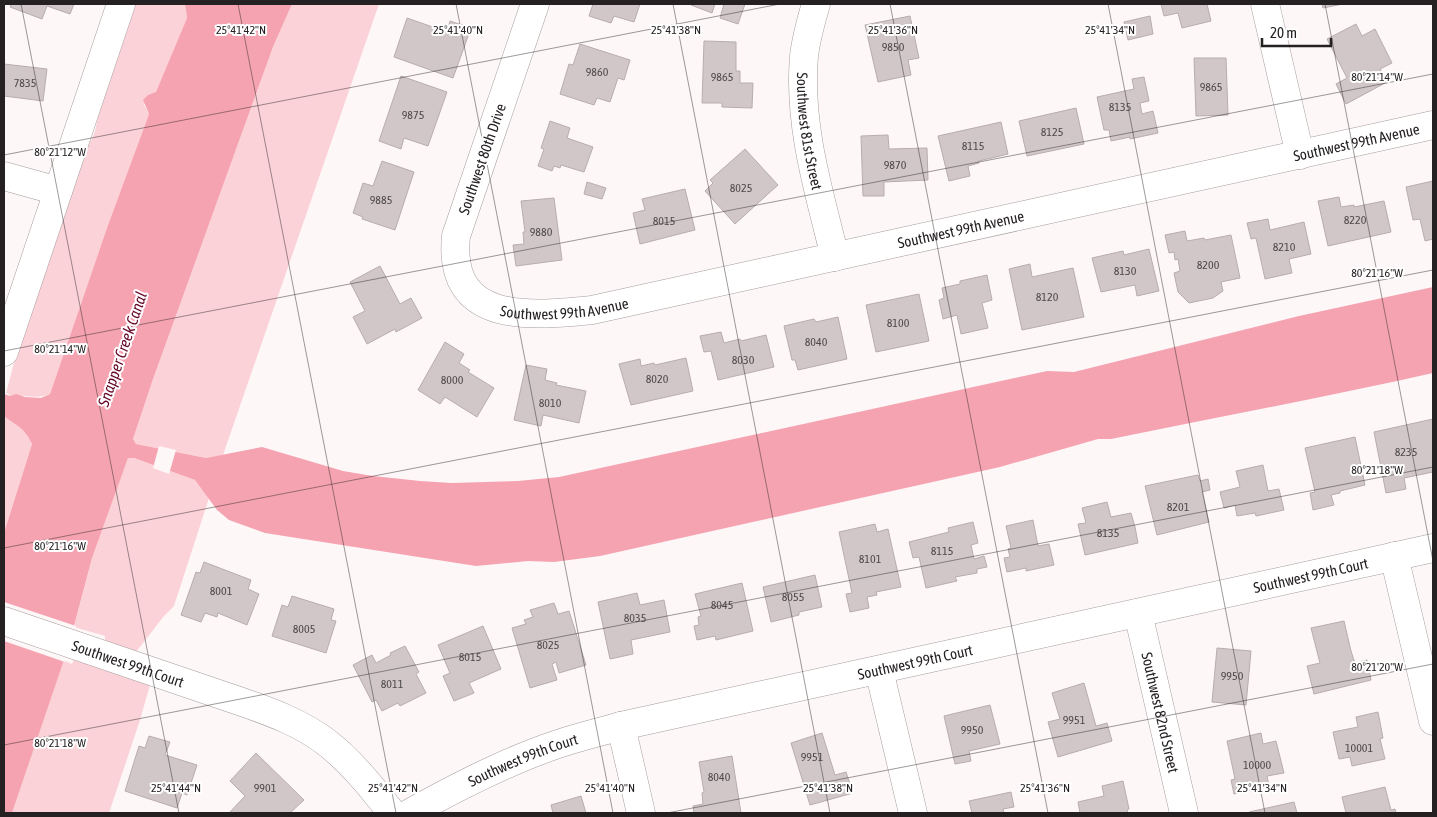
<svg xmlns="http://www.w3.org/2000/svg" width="1437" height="817" font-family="'Asap Condensed',sans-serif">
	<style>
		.green { fill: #fbd2d8 }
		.water { fill: #f6a3b1 }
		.pier { fill: #fef7f8 }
		.building { fill: #d1c7c8; stroke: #b7adaf }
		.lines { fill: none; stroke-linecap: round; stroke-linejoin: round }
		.minor-casing { stroke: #a69c9d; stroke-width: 29 }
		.minor { stroke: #fff; stroke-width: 28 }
		.ticks { fill: none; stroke: #252122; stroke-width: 1; stroke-opacity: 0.45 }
		.labels { text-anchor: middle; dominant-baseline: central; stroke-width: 4; stroke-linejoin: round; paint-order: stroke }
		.number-label { font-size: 12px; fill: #504a4c }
		.street-label { font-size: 15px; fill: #252122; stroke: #fff }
		.water-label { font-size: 16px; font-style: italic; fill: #660929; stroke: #fff }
		.ticks-label { font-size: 12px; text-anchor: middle; fill: #252122; stroke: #fff; stroke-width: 4; stroke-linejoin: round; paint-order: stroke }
	</style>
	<rect width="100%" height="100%" fill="#fef7f8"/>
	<!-- green -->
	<path class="green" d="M135,4H185L187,18L156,93L148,95L144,105L149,114L108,225L50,394C36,400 23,394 9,396V394L6,393L18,348L87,146L92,139L95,131L100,108Z
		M292,4H379L223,455L206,458L136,444L133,439L152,382L273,47Z
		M4,416C18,427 24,426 32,444L4,533Z
		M128,457L134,458L195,480L209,498L174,606L164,616L136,652L105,643V636L74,627L92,558Z
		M74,659L150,685L140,720L109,813H12L63,660L72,664Z"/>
	<!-- water -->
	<path class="water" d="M185,4H292L273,47L152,382L133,439L136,444L206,458L262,447L343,471L373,476L420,481L452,483L518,481L559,477L1047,371L1074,372L1299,316L1433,287V373C1326,397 1218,417 1111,439H1098L1000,467L600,556L554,562L528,561L476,566L265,533L229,520L217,510L195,480L134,458H128L92,558L69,645L12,813H4V533L32,444C24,427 18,427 4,416V394L10,396L16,394L25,397L41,398L50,394L108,225L149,114L143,100L148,95L156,92L187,18Z"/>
	<!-- pier -->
	<path class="pier" d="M159,446L176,450L169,474L153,468Z
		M4,602L76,626L65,662L4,641Z"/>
	<!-- building -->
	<path class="building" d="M11,4H74L70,14L47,6L42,19L10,7Z
		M593,4H640L634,22L614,16L611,23L589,16Z
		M692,4H715L712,13L691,5Z
		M724,4H745L738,24L720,18Z
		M1161,4H1207L1211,21L1182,28L1178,13L1164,16Z
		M1322,4H1343L1323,8Z
		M910,16L919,58L908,60L911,75L878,82L865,25Z
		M1150,16L1153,34L1128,40L1124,22Z
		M407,18L447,32L450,21L471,28L453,78L394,57Z
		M1356,24L1362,36L1375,29L1392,63L1380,69L1387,82L1346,104L1336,84L1347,78L1327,39Z
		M704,41L736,42V71H740V83H753L752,108L722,107V103H702Z
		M580,44L630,60L624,80L618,78L610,102L597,98L594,105L560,94L569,64L573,65Z
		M1194,58H1226L1228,115L1196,116Z
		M4,64L47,69L43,101L4,96Z
		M401,76L447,92L428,146L404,138L401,149L379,141Z
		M1144,77L1149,101L1140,103L1142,114L1153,111L1158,133L1130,139V137L1111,141L1109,130H1104L1097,97L1134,89L1132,79Z
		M1076,108L1084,144L1027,156L1019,121Z
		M550,121L570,128L567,138L593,147L584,172L561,165L560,168L554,166L552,171L538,166L544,149L541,148Z
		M1001,122L1008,154L979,161V163L968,166L970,176L949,181L938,136Z
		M888,135L889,149L927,148L928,180L884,182V196H863L861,136Z
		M745,149L778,185L735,224L705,191L713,183L710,180Z
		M382,161L414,172L395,230L362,219L363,217L353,213L363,183L373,186Z
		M1433,181V239L1425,241L1420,219L1413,220L1406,187Z
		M587,182L606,188L602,199L584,194Z
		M685,189L695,230L640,244L633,213L645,210L642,199Z
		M1339,197L1341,207L1354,205V207L1384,201L1391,232L1328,246L1318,201Z
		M554,198L562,260L516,266L513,245L524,244L523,232H525L521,201Z
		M1268,219L1270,230L1304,222L1311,254L1289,259L1292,273L1265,279L1256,238L1251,239L1247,223Z
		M1185,231L1187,241L1204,238L1205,240L1231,235L1240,278L1221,282L1223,291L1213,298L1189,303L1178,292L1174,273L1180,271L1178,259L1175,260L1174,252L1169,253L1165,235Z
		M1149,249L1159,291L1137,296L1135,285L1101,292L1092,258L1123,251L1124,255Z
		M1030,264L1032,277L1073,268L1084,317L1022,330L1009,269Z
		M380,266L400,304L411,298L422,318L396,332L395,329L367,344L353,317L365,311L350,282Z
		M987,275L992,300L982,303L988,328L961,334L957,315L943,319L939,300L944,298L942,288L960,284V281Z
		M919,294L929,341L876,352L866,305Z
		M838,317L847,359L798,370L795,360H792L784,326L814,319L816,322Z
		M721,332L724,343L740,339L741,341L766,335L774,367L718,380L711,351L704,352L700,336Z
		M445,342L464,354L459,363L470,370L468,372L494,388L477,417L445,397L440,404L418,390Z
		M686,358L693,391L631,405L619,364L640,359L641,366L654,363L655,365Z
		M526,365L547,369L545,380L557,383L556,385L586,391L579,423L543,415L541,426L514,420Z
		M1433,419V472L1404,478L1406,489L1386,493L1374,432Z
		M1355,437L1365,485L1340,491V493L1331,495L1334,505L1313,510L1310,493L1315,492L1305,448Z
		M1263,465L1268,491L1279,489L1284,510L1256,516L1255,513L1237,516L1235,505L1224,508L1220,492L1240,487L1236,471Z
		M1198,475L1200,481L1208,479L1210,490L1202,492L1209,522L1157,535L1145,486Z
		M1107,502L1111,517L1131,513L1135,527L1138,543L1085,555L1078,524L1086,523L1082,508Z
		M1033,520L1038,546L1049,544L1054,565L1026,571V568L1007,572L1004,558L1010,557L1008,549L1011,548L1006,526Z
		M973,522L978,543L971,545L974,559L984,556L987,567L977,569V573L955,577L957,581L926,588L919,557L913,558L909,542L949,532L948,528Z
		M875,524L877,532L888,529L901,587L876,592L877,595L867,597L869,608L850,612L846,594L852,593L839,532Z
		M204,562L251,580L248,589L259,594L247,625L218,613L217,617L205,613L201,622L181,615L196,572L200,573Z
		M815,575L822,607L799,612V615L771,622L763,587Z
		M742,583L753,631L716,640L715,636L697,640L694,626L699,625L698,617L701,616L695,594Z
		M637,593L640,605L664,600L670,632L631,640L633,654L610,659L598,602Z
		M292,596L334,609L331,620L336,621L326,653L272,636L282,605L288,607Z
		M554,603L558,614L569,611L586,665L559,673L556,662L552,664L557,680L530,688L512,628L526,624L524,620L533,617L530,610Z
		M1344,621L1351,651L1355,663L1367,660L1371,680L1314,694L1307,666L1320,663L1311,628Z
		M483,626L501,669L469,683L474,693L454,701L443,676L450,673L438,645Z
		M405,646L419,672L416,674L426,693L400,706L398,703L382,711L376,700L372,702L353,665L372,655L376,663L391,655L390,653Z
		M1217,648L1251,651L1246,705L1212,702Z
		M1084,683L1096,726L1107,723L1112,741L1058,757L1048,722L1060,719L1052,693Z
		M990,705L1000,744L969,751L971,761L955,764L944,716Z
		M1378,712L1383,738L1380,739L1385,759L1352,766L1350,757L1339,759L1333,732L1358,727L1356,717Z
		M822,733L835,775L846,772L853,793L810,805L791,743Z
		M1261,733L1263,744L1276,741L1284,773L1267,776L1269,786L1234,794L1231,780L1235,779L1227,741Z
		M149,736L170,742L165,755L197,765L187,795L182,793L177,808L125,791L139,746L145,748Z
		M256,753L304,800L290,813H231L230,812L245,796L230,781Z
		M732,756L741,813H694L693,806L703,804L702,793L704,792L699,762Z
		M1123,781L1129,809L1127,810L1128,813H1080L1078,802L1104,796L1102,786Z
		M1385,787L1391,810L1395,809L1396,813H1346L1342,797Z
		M1011,792L1014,807L1003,809L1004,813H972L969,801Z
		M581,796L586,813H553L551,805Z
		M1294,802L1297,813H1249V812Z"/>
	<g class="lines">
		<!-- minor casing -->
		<g class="minor-casing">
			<g id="minor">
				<path id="s1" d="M535,4L456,236C447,325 530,316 592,310L1433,125"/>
				<path id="s2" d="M816,4C811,21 806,39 804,56C798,125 819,192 835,257"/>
				<path d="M1265,4L1300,155"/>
				<path d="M4,176L58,191"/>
				<path d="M4,352L121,4"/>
				<path d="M1394,556L1433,721"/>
				<path id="s3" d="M1138,613L1184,813"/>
				<path id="s4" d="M4,621L242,702C271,712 301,723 326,742C352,762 372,788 392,813"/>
				<path d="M879,670L913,813"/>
				<path d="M621,726L641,813"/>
				<path id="s5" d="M410,813C457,787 507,761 558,744C579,737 600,732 621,726L1433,548"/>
			</g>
		</g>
		<!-- minor -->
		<use href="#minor" class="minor"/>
	</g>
	<!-- ticks -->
	<path class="ticks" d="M21,4L179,813M238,4L396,813M456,4L613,813M673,4L830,813M890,4L1048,813M1108,4L1265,813M1325,4L1433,561M4,155L780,4M4,351L1433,74M4,548L1433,270M4,745L1433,467M667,813L1433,664"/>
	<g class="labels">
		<!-- number labels -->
		<g class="number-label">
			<text x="893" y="47">9850</text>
			<text x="597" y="72">9860</text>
			<text x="722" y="77">9865</text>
			<text x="25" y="83">7835</text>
			<text x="1211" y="87">9865</text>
			<text x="1120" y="107">8135</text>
			<text x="413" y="115">9875</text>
			<text x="1052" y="132">8125</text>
			<text x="973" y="146">8115</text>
			<text x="895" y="165">9870</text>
			<text x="741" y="188">8025</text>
			<text x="381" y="200">9885</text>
			<text x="1355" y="220">8220</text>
			<text x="664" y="221">8015</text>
			<text x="541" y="232">9880</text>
			<text x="1284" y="247">8210</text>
			<text x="1208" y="265">8200</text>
			<text x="1125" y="271">8130</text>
			<text x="1047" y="297">8120</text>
			<text x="898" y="323">8100</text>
			<text x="816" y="342">8040</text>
			<text x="743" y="360">8030</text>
			<text x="657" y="379">8020</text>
			<text x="452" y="380">8000</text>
			<text x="550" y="403">8010</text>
			<text x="1406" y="452">8235</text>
			<text x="1178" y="507">8201</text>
			<text x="1108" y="533">8135</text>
			<text x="942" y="551">8115</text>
			<text x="870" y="559">8101</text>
			<text x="221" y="591">8001</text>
			<text x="793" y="597">8055</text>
			<text x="722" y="605">8045</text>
			<text x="635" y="618">8035</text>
			<text x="304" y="629">8005</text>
			<text x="548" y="645">8025</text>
			<text x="470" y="657">8015</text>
			<text x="1232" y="676">9950</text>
			<text x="392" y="684">8011</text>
			<text x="1074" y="720">9951</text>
			<text x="972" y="730">9950</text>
			<text x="1359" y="748">10001</text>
			<text x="812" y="757">9951</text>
			<text x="1257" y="765">10000</text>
			<text x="719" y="777">8040</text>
			<text x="265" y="788">9901</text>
		</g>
		<!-- street labels -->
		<g class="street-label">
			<text stroke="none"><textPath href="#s2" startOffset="129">Southwest 81st Street</textPath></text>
			<text stroke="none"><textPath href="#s1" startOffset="1215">Southwest 99th Avenue</textPath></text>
			<text transform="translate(482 159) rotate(-71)">Southwest 80th Drive</text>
			<text stroke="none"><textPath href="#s1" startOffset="810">Southwest 99th Avenue</textPath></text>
			<text stroke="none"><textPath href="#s1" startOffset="405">Southwest 99th Avenue</textPath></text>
			<text stroke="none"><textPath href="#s5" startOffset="935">Southwest 99th Court</textPath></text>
			<text stroke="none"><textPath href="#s5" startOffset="530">Southwest 99th Court</textPath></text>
			<text stroke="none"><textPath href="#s4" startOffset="131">Southwest 99th Court</textPath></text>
			<text stroke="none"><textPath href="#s3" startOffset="102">Southwest 82nd Street</textPath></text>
			<text stroke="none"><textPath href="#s5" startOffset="125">Southwest 99th Court</textPath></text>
		</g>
		<!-- water labels -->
		<g class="water-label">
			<text transform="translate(122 349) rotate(-71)">Snapper Creek Canal</text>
		</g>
	</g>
	<g class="ticks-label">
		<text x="241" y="34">25°41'42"N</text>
		<text x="458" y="34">25°41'40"N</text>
		<text x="676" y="34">25°41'38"N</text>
		<text x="893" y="34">25°41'36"N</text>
		<text x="1110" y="34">25°41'34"N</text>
		<text x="1377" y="81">80°21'14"W</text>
		<text x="60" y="156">80°21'12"W</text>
		<text x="1377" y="277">80°21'16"W</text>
		<text x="60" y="353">80°21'14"W</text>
		<text x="1377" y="474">80°21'18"W</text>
		<text x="60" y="550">80°21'16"W</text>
		<text x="1377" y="671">80°21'20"W</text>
		<text x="60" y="747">80°21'18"W</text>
		<text x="176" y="792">25°41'44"N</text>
		<text x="393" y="792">25°41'42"N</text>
		<text x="610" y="792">25°41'40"N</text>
		<text x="828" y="792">25°41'38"N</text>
		<text x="1045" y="792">25°41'36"N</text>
		<text x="1262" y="792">25°41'34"N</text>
	</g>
	<!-- border -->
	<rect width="1437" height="817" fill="none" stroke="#252122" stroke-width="10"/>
	<!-- scale -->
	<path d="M1262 38v8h69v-8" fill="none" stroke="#252122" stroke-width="2.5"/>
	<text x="1270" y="38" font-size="15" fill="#252122" stroke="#ffffff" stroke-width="4" paint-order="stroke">20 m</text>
</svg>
